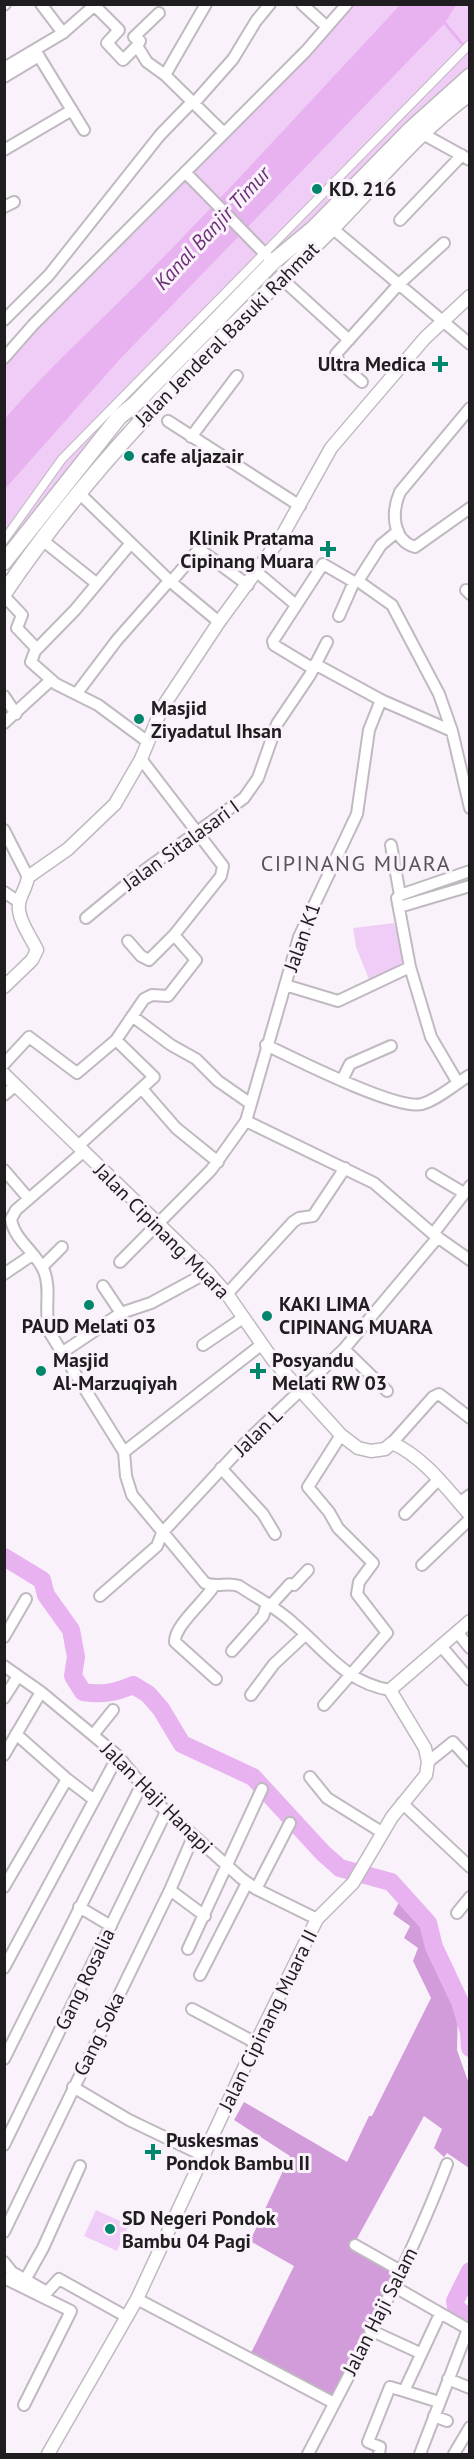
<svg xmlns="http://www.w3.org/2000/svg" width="474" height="2459" font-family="'PT Sans',sans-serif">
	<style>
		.green { fill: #f0cdf6 }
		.forest { fill: #d19cd9 }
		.water { fill: #e8b2f1 }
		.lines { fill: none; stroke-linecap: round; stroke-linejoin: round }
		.stream { stroke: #e8b2f1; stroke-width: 3 }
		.river { stroke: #e8b2f1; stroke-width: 18 }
		.pedestrian-casing { stroke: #c0b9c1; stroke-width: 10 }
		.minor-casing { stroke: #c0b9c1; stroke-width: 14 }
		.tertiary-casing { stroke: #c0b9c1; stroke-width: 15 }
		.primary-casing { stroke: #c0b9c1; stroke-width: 18 }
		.pedestrian { stroke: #fff; stroke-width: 8 }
		.minor { stroke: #fff; stroke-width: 10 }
		.tertiary { stroke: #fff; stroke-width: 12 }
		.primary { stroke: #fff; stroke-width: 15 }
		.poi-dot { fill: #00866b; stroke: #faf2fb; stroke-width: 2 }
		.labels { text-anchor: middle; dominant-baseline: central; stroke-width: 6; stroke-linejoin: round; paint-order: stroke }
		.poi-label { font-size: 20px; font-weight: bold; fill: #201d20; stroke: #faf2fb; text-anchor: start }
		.street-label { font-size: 20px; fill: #201d20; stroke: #faf2fb }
		.water-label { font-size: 21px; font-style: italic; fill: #6e2f79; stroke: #faf2fb }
		.quarter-label { font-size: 22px; letter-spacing: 1.5px; fill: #59535a; stroke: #faf2fb }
	</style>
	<rect width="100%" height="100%" fill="#faf2fb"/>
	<!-- green -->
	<path class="green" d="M347,5H469V44L466,49L469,54V76L135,404L5,562V358Z
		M394,923L405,965L370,982L356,947L353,928Z
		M96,2210L129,2225L117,2251L84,2236Z"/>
	<!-- forest -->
	<path class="forest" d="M400,1900L425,1924L458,2004L457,2050L469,2084V2168L447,2153L444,2157L434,2148L442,2129L424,2116L354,2244L399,2272L333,2400L249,2357L294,2266L250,2241L290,2156L234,2120L244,2102L347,2162L369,2116H372L431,1998L413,1961L418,1948L404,1938L410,1926L393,1914Z"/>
	<!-- water -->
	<path class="water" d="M400,5H456L445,23L121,358L5,489V419L9,414C53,363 103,319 150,271C235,184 317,94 400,5Z"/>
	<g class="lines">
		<!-- stream -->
		<path class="stream" d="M442,20L470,53"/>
		<!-- river -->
		<path class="river" d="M4,1557L42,1580L46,1595L71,1630L76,1657L73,1676L83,1692C101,1695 115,1693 133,1685L148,1694L161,1709L182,1744L253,1777L323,1853L340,1868L391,1882L428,1923L434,1947L460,2002L469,2032L470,2048
			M470,2271L455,2301L456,2307L470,2320"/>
		<!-- pedestrian casing -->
		<g class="pedestrian-casing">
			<path id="pedestrian" d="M4,540L62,459L470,44"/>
		</g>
		<!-- minor casing -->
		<g class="minor-casing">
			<path id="minor" d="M41,4L63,33
				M206,4L165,75L224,133
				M302,4L327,27
				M4,5L5,4
				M95,6L119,30L107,43L123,60L137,46L147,62L165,75
				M137,46L140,41L134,37L159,13
				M35,50L84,130
				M4,68L63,33L96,4
				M4,77L39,56
				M195,102L233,59L256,21L270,4
				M423,134L470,160
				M4,150L72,110
				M185,172L273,262
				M4,207L14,202
				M400,220L462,155
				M332,228L470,344
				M281,278L349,340
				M4,320L49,275L160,135L193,101
				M4,358L33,325L306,51L347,4
				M362,382L339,362L336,354L399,284L444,243
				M470,408L400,492C392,510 391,540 415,547L470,508
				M168,421L300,506
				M191,437L237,376
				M78,492L171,582L219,622
				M41,539L96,583
				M131,543L75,610L35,651L31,662L56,684L98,705L148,742
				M258,573L296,605
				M358,581L381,545L398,531
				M171,582L199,549L248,585
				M466,590L470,594
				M4,596L22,615L17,628L37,649
				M339,616L354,582
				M315,664L381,700
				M312,668L274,645L273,641L323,564L354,582L358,581L392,605L439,694L452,731L470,808
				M77,693L117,640L169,581
				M4,696L16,714
				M4,723L51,680
				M4,830L28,877
				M391,845L400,895L397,898L410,967L431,1037L458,1083
				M4,892L19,902
				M400,895L470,871
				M399,907L470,886
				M86,918L138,875L244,798L258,778L277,724L310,675L327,642
				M128,941L141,956L149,960L174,935
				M285,985L338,1001L410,967
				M132,1016L171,1045L196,1059L218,1081L251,1104
				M266,1045C293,1058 397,1111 422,1104C439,1099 455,1084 470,1075
				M4,1064L29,1037L77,1073L116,1040L144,999L152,995L168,996L196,960L174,935L221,876L223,866L141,759
				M342,1080L350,1064L391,1046
				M143,1090L176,1128L218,1162
				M4,1095L15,1086
				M246,1121L374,1183L433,1234L470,1260
				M78,1146L154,1077L116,1040
				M83,1152L16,1210L11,1219C14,1240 36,1252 44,1271C52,1290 43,1313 50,1333L124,1452L126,1476L132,1495L205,1583C217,1588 227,1582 239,1586C257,1598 277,1608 293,1623C325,1650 346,1683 390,1690
				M4,1170L29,1199
				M432,1174L464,1193
				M433,1234L470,1186
				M120,1262L211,1170L246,1121L299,937L357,814L369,730L381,700L452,731
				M42,1267L62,1247
				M4,1274L32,1255
				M103,1286L121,1313
				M227,1294L293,1222L299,1218L313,1216L345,1168
				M203,1345L243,1318
				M344,1349L387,1391
				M63,1352L121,1313L151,1303L208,1272
				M392,1443L433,1397L439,1394L470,1418
				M124,1452L261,1345
				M221,1468L263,1514L275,1534
				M459,1503L470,1495
				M405,1514L438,1480
				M422,1565L470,1519
				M214,1586C204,1602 174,1626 175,1642L216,1679
				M100,1596L157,1546L162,1533L249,1439L344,1349L438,1237
				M271,1605L290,1584L294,1585L308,1570
				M457,1632L470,1648
				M4,1637L26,1599
				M441,1646L470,1680
				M232,1651L263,1616L267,1604
				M4,1666L41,1692L118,1756L156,1802L241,1878L256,1889L317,1919
				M251,1695L274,1664L305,1635
				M4,1698L18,1676
				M324,1705L387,1633L357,1594L359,1582L373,1563L338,1528L329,1512L308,1487L341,1435
				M16,1734L67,1779
				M93,1735L113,1710
				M4,1755L41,1692
				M428,1762L453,1742L470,1761
				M310,1777L327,1798L383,1833
				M402,1803L470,1867
				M4,1887L67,1779L93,1799
				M256,1889L290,1823
				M170,1890L205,1916
				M79,1907L111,1926
				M457,1913L470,1897
				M188,1949L262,1789
				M4,1968L118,1756
				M200,1975L247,1883
				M192,2009L256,2043
				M4,2059L141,1786
				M73,2087L129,2120L204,2156
				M4,2145L166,1812
				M4,2232L170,1890L193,1837
				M355,2245L401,2271
				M4,2262L12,2272L47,2292L59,2279L127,2317
				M4,2278L71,2311L24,2405
				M25,2280L43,2248L80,2166
				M393,2286L468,2329L420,2454
				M137,2299L334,2403
				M370,2330L420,2353
				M448,2379L470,2388
				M404,2391L439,2402
				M434,2416L447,2421
				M308,2454C357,2360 409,2264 447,2164
				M379,2454L380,2447L368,2442L390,2387L404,2391L440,2314
				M454,2454L470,2427"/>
		</g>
		<!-- tertiary casing -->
		<g class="tertiary-casing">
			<path id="tertiary" d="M4,987L32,960L37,950C31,937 17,919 19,904C20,895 27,887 28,877L68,849L115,804L141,759L162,708L219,622L282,536L331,448L425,338L470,296
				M4,1074L208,1272L227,1294L273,1360L341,1435L358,1448L371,1451L385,1449L392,1443C424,1457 447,1489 470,1515
				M48,2454L137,2299L250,2055L317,1919L353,1883L392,1817L426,1775L428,1762L425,1748L390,1690L470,1621"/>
		</g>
		<!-- primary casing -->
		<g class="primary-casing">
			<path id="primary" d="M4,562L119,417L135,404L273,262L314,228L411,129L470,76
				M4,593C98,454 210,349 327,233C374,186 416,132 470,93"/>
		</g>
		<!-- pedestrian -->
		<use href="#pedestrian" class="pedestrian"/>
		<!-- minor -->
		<use href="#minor" class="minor"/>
		<!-- tertiary -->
		<use href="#tertiary" class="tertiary"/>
		<!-- primary -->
		<use href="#primary" class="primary"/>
	</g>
	<!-- markers -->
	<g class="poi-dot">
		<circle cx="317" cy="189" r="6"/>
		<path d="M437 355h6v6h6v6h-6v6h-6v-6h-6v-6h6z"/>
		<circle cx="129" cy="456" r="6"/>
		<path d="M325 540h6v6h6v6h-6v6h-6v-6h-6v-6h6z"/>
		<circle cx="139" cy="719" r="6"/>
		<circle cx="89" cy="1305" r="6"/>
		<circle cx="267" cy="1316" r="6"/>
		<circle cx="41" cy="1371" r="6"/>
		<path d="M255 1362h6v6h6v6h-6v6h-6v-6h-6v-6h6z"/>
		<path d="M150 2143h6v6h6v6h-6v6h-6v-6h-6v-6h6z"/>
		<circle cx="110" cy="2229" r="6"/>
	</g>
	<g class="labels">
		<!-- poi labels -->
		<g class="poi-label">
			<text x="329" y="189">KD. 216</text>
			<text x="426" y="364" text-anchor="end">Ultra Medica</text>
			<text x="141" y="456">cafe aljazair</text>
			<text x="314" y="538" text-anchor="end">Klinik Pratama<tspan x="314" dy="23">Cipinang Muara</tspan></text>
			<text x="151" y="708">Masjid<tspan x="151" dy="23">Ziyadatul Ihsan</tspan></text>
			<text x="279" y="1304">KAKI LIMA<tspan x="279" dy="23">CIPINANG MUARA</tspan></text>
			<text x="89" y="1326" text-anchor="middle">PAUD Melati 03</text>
			<text x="53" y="1360">Masjid<tspan x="53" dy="23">Al-Marzuqiyah</tspan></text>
			<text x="272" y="1360">Posyandu<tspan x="272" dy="23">Melati RW 03</tspan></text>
			<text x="166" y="2140">Puskesmas<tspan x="166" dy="23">Pondok Bambu II</tspan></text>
			<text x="122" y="2218">SD Negeri Pondok<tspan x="122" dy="23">Bambu 04 Pagi</tspan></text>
		</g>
		<!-- street labels -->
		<g class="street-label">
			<text transform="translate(227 334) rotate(-45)">Jalan Jenderal Basuki Rahmat</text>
			<text transform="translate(181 845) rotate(-36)">Jalan Sitalasari I</text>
			<text transform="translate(302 937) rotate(-70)">Jalan K1</text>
			<text transform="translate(162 1231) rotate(45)">Jalan Cipinang Muara</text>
			<text transform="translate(258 1432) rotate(-44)">Jalan L</text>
			<text transform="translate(157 1798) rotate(45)">Jalan Haji Hanapi</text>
			<text transform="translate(85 1979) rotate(-64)">Gang Rosalia</text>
			<text transform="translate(268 2020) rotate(-64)">Jalan Cipinang Muara II</text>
			<text transform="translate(99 2034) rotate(-64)">Gang Soka</text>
			<text transform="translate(380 2311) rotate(-63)">Jalan Haji Salam</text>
		</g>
		<!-- water labels -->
		<g class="water-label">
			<text transform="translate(212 228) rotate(-47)">Kanal Banjir Timur</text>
		</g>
		<!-- quarter labels -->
		<g class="quarter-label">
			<text x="356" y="863">CIPINANG MUARA</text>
		</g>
	</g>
	<!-- border -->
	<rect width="474" height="2459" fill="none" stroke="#201d20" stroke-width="12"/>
</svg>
